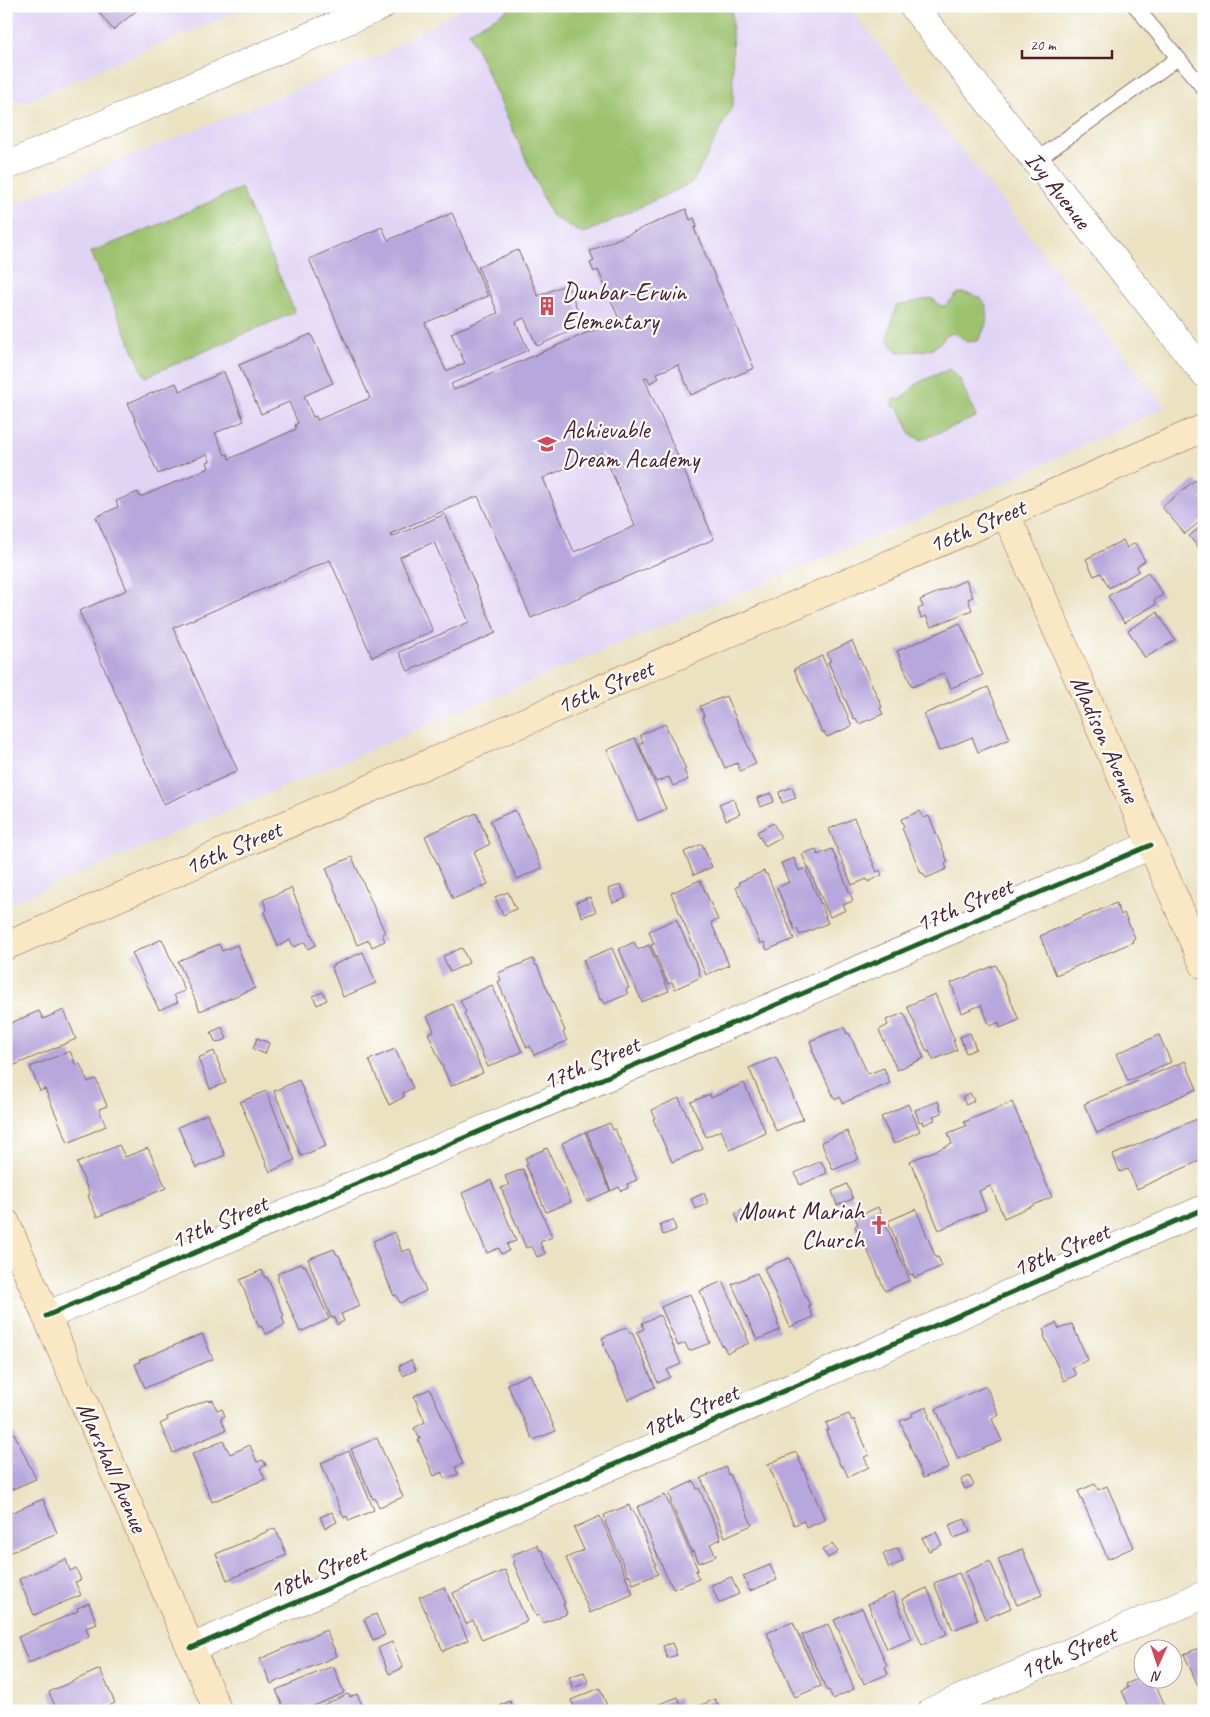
<svg xmlns="http://www.w3.org/2000/svg" width="1210" height="1717" font-family="Caveat,sans-serif">
	<style>
		.built { fill: #e0d4f4 }
		.green { fill: #9cc26e; stroke: #73704c }
		.building { fill: #b7a7dc; fill-rule: evenodd }
		.lines { fill: none; stroke-linecap: round; stroke-linejoin: round }
		.lane-casing { stroke: #826360; stroke-width: 16 }
		.street-casing { stroke: #826360; stroke-width: 29 }
		.secondary-casing { stroke: #826360; stroke-width: 29 }
		.lane { stroke: #fff; stroke-width: 14 }
		.street { stroke: #fff; stroke-width: 28 }
		.secondary { stroke: #fae7c3; stroke-width: 28 }
		.cycleway-casing { stroke: #fff; stroke-width: 8 }
		.cycleway { stroke: #1b5e20; stroke-width: 5 }
		.labels { text-anchor: middle; dominant-baseline: central; stroke-width: 4.5; stroke-linejoin: round; paint-order: stroke }
		.street-label { font-size: 25px; fill: #4a1f2b; stroke: #fff }
		.poi-label { font-size: 25px; fill: #4a1f2b; stroke: #fff; text-anchor: start }
	</style>
	<rect width="100%" height="100%" fill="#fff"/>
	<filter id="ink" filterUnits="userSpaceOnUse"><feTurbulence type="fractalNoise" baseFrequency=".02" numOctaves="2"/><feDisplacementMap in="SourceGraphic" scale="10" xChannelSelector="R" yChannelSelector="G"/><feConvolveMatrix kernelMatrix="1 2 1 2 8 2 1 2 1" color-interpolation-filters="sRGB"/></filter>
	<filter id="wash" filterUnits="userSpaceOnUse"><feTurbulence type="fractalNoise" baseFrequency=".0096" numOctaves="4" result="noise"/><feDisplacementMap in="SourceGraphic" scale="20" xChannelSelector="R" yChannelSelector="G"/><feGaussianBlur stdDeviation="1.12" result="paint"/><feColorMatrix in="noise" values="0 0 0 0 0 0 0 0 0 0 0 0 0 0 0 0 0 1.4 0 .05"/><feComposite in="paint" operator="in"/></filter>
	<g filter="url(#wash)">
		<rect width="100%" height="100%" fill="#ebe2c2"/>
		<!-- built -->
		<path class="built" d="M6,6H250L19,104L6,89Z
			M457,6H848L1165,407L1008,481L612,647L6,905V208L86,174L379,56L459,10Z"/>
		<!-- green -->
		<path class="green" d="M515,6H732L733,105L693,182L583,234L551,215L469,32Z
			M241,188L295,312L145,377L91,252L156,226Z
			M958,293C992,292 993,317 978,341L967,342L960,336L954,333L945,336C937,354 914,351 897,352L887,339L896,306L931,298L941,306H945Z
			M949,369L960,379L976,417L921,440L911,435L899,408L892,406L894,398L900,400L918,383Z"/>
		<g id="blocks">
			<!-- building -->
			<path class="building" d="M94,6H142L113,30Z
				M686,209L690,220L694,218L697,227L694,228L754,368L691,395L678,365L657,373L659,378L650,383L647,377L644,378L714,539L531,618L478,496L390,534L392,537L445,514L496,633L408,671L399,652L469,622L434,542L400,557L433,631L372,657L330,560L173,628L238,771L164,804L79,611L127,590L96,517L118,507L116,501L138,492L140,497L209,468L207,462L210,461L207,454L158,474L128,403L176,383L180,391L224,372L244,421L215,433L225,455L228,454L229,459L296,429L295,425L298,423L289,402L261,414L239,365L311,334L333,383L304,396L313,417L316,416L317,420L370,398L309,259L382,227L388,240L452,213L488,296L425,323L446,371L465,363L451,333L498,313L478,267L518,250L538,296L567,284L584,325L537,346L524,318L516,322L528,350L451,384L454,390L619,319L598,270L594,272L590,263L594,261L590,251ZM603,452L635,526L574,552L543,478Z
				M1195,480L1204,490V497L1201,499L1204,502V518L1185,534L1162,507Z
				M1204,524V555L1189,536Z
				M1123,540L1127,548L1135,543L1145,561L1137,566L1139,571L1109,588L1101,573L1094,576L1086,559Z
				M1148,572L1163,595L1154,600L1156,604L1124,623L1108,596Z
				M966,580L973,597L968,599L972,610L931,627L926,616L921,618L918,609L923,607L920,600Z
				M1157,612L1175,640L1145,658L1128,630Z
				M960,623L983,675L951,688L944,673L912,687L897,651Z
				M852,641L882,707L880,708L883,714L859,724L856,718L854,719L828,662L831,661L827,653Z
				M822,656L852,726L827,737L824,732H822L794,669Z
				M988,687L1010,739L978,752L972,737L939,751L924,714Z
				M726,696L756,764L740,771L737,763L725,768L703,717L704,716L700,706Z
				M665,724L686,769L684,770L688,780L673,786L669,777L656,782L639,744L643,742L640,735Z
				M635,738L666,809L638,821L607,750Z
				M792,787L796,798L782,803L779,792Z
				M771,793L774,802L760,807L757,798Z
				M733,798L740,814L726,820L719,804Z
				M515,810L542,868L517,879L490,821Z
				M920,811L924,818L929,816L948,862L945,864L947,869L926,878L923,873H921L902,828L904,827L901,819Z
				M476,813L490,844L474,852L488,884L453,899L425,836Z
				M854,818L877,872L880,870L882,875L868,882L867,879L852,885L829,829Z
				M773,823L781,837L765,846L757,832Z
				M702,844L712,867L694,875L684,852Z
				M816,849L818,855L832,849L853,901L843,905L846,910L830,917L802,854Z
				M352,857L385,933L382,934L385,941L372,947L369,940L357,945L326,868Z
				M794,858L799,871L805,868L826,916H825L828,923L800,935L797,929L795,930L777,888L789,882L781,863Z
				M764,871L765,874H767L794,939L767,950L764,942L760,944L736,887L740,885L739,882Z
				M700,880L718,920L711,922L729,965L706,975L671,893Z
				M621,885L626,898L613,903L608,889Z
				M291,888L316,945L308,949L305,942L294,947L290,940L278,946L264,912L267,910L263,900Z
				M508,892L516,909L503,915L495,897Z
				M590,897L596,912L582,917L576,902Z
				M1116,903L1121,915L1124,913L1135,938L1132,940L1133,942L1056,975L1040,936Z
				M676,919L699,970L698,971L701,977L675,989L672,982L668,984L651,945L654,944L649,931Z
				M162,939L185,991L174,995L178,1002L159,1010L132,953Z
				M634,942L638,950L649,945L669,991L642,1002L619,949Z
				M219,944L222,951L237,945L255,988L200,1011L178,961Z
				M462,948L469,963L450,972L443,956Z
				M612,948L629,988L626,989L628,994L604,1004L601,999L600,1000L583,960Z
				M363,952L376,983L343,997L331,966Z
				M533,959L536,966L537,965L565,1031L563,1032L567,1041L534,1055L530,1046L527,1048L498,982L501,980L498,973Z
				M996,965L1019,1020L1000,1028L999,1022L990,1026L981,1005L962,1013L951,983Z
				M492,985L522,1052L488,1067L464,1013L466,1012L460,1000Z
				M323,992L327,1000L317,1005L313,996Z
				M935,994L955,1041H953L957,1050L933,1060L929,1051L927,1052L907,1006Z
				M453,1004L483,1073L451,1086L428,1033L434,1031L427,1016Z
				M64,1010L76,1039L8,1068L6,1063V1025L39,1011L43,1019Z
				M904,1013L924,1058L897,1070L879,1030L888,1025L886,1020Z
				M222,1027L227,1039L216,1043L211,1032Z
				M844,1027L847,1034L849,1033L868,1074L884,1068L890,1083L843,1103L840,1097L835,1100L812,1050L813,1049L810,1041Z
				M970,1033L976,1049L966,1053L960,1037Z
				M1159,1035L1171,1062L1128,1081L1116,1054Z
				M257,1038L269,1043L265,1054L253,1049Z
				M395,1049L413,1088L403,1093L404,1097L389,1105L369,1060Z
				M70,1051L76,1066L80,1064L88,1082L96,1079L107,1106L99,1109L106,1126L68,1143L45,1089L40,1091L30,1067Z
				M214,1051L226,1083L210,1089L198,1058Z
				M776,1057L803,1119L776,1131L749,1068Z
				M1185,1061L1197,1089L1097,1133L1084,1104Z
				M299,1080L326,1146L301,1156L274,1091Z
				M744,1083L766,1133L730,1150L721,1130L706,1137L691,1102L710,1094L711,1098Z
				M266,1091L295,1160L270,1172L240,1102Z
				M970,1093L974,1101L966,1105L962,1097Z
				M679,1098L703,1149L672,1162L653,1119L655,1118L652,1110Z
				M938,1101L942,1113L933,1116L935,1120L923,1125L922,1121L919,1122L915,1110Z
				M1012,1102L1052,1197L1004,1218L991,1186L979,1191L986,1210L939,1230L910,1161L952,1144L948,1133L966,1126L964,1122Z
				M908,1104L920,1131L894,1144L881,1117Z
				M207,1114L225,1155L196,1168L178,1127Z
				M1204,1116V1159L1137,1189L1128,1169L1120,1172L1113,1155Z
				M610,1123L613,1130L615,1129L637,1180L627,1184L628,1188L621,1191L619,1187L611,1191L587,1132Z
				M847,1131L859,1159L833,1170L821,1142Z
				M585,1132L610,1191L587,1201L562,1143Z
				M119,1145L125,1157L148,1148L166,1188L97,1217L88,1196L90,1195L77,1163Z
				M547,1148L571,1202L546,1212L526,1165L528,1164L525,1158Z
				M821,1161L827,1173L800,1185L795,1173Z
				M523,1169L552,1237L540,1242L545,1254L537,1257L532,1246L526,1248L501,1188L509,1185L505,1176Z
				M491,1180L516,1241L507,1244L509,1251L501,1254L499,1248L487,1253L462,1193Z
				M847,1184L853,1199L837,1205L832,1191Z
				M704,1193L708,1203L696,1209L691,1199Z
				M878,1207L910,1280L885,1291L864,1242H862L855,1226L858,1224L855,1218Z
				M916,1209L936,1258L938,1257L942,1266L914,1278L913,1274L910,1275L888,1221Z
				M742,1210L747,1219L739,1223L735,1214Z
				M673,1220L676,1230L663,1235L660,1224Z
				M395,1232L402,1252L410,1249L426,1291L400,1303L396,1295L394,1296L373,1246L375,1245L373,1241Z
				M334,1249L337,1255H339L360,1306L341,1314L344,1321L337,1325L334,1317L331,1318L308,1259Z
				M789,1258L810,1306H808L813,1317L790,1327L764,1268Z
				M302,1263L303,1266L305,1265L329,1319L300,1332L277,1278L279,1277L277,1274Z
				M262,1270L265,1278L267,1277L284,1316L282,1317L285,1325L266,1334L261,1326L259,1327L240,1280Z
				M757,1273L778,1321L777,1322L780,1330L757,1340L732,1284Z
				M723,1281L747,1335H746L749,1343L727,1353L723,1345L722,1346L700,1291Z
				M690,1294L710,1343L689,1351L685,1343L678,1346L661,1307Z
				M660,1315L681,1364L667,1370L670,1377L658,1383L637,1332L644,1329L642,1323Z
				M1056,1323L1059,1329L1072,1324L1088,1360L1072,1367L1076,1375L1064,1381L1044,1336L1045,1335L1043,1329Z
				M627,1327L630,1332H632L655,1387L628,1400L603,1344H605L602,1338Z
				M202,1334L213,1359L145,1388L135,1364L140,1362L139,1360Z
				M411,1360L416,1370L403,1376L399,1366Z
				M530,1374L556,1431L533,1440L507,1384Z
				M986,1386L999,1415L992,1419L1002,1441L958,1459L936,1409Z
				M430,1389L463,1464L455,1467L458,1474L445,1479L442,1472L434,1476L418,1440L420,1439L414,1428L425,1422L414,1396Z
				M207,1400L208,1401L213,1400L217,1410L222,1409L225,1416L221,1418L226,1430L173,1453L160,1424L168,1420L167,1417Z
				M927,1407L929,1414L928,1415L949,1467L923,1478L900,1421L913,1416L912,1413Z
				M849,1414L852,1421L854,1419L869,1455L864,1457L869,1467L848,1477L843,1466L841,1467L826,1431L829,1430L826,1423Z
				M14,1433L36,1479L6,1492V1436Z
				M377,1438L403,1497L379,1507L375,1498L373,1499L351,1449Z
				M223,1441L230,1454L250,1445L257,1462L263,1460L266,1465L260,1468L265,1479L212,1502L192,1454Z
				M349,1451L374,1510L349,1521L347,1516L344,1518L321,1463Z
				M796,1452L825,1520L806,1528L804,1521L794,1525L768,1464Z
				M726,1467L728,1475L730,1474L752,1525L725,1537L701,1478Z
				M969,1476L974,1485L965,1489L961,1480Z
				M694,1481L697,1489L699,1488L721,1539L710,1544L716,1556L699,1563L694,1551L692,1552L670,1501L672,1500L668,1493Z
				M1095,1484L1098,1490L1107,1486L1134,1547L1108,1559L1078,1491Z
				M665,1495L698,1570L695,1571L699,1579L673,1589L670,1582H669L637,1507Z
				M43,1499L57,1533L6,1554V1515Z
				M629,1505L631,1511L633,1510L656,1565H654L658,1574L633,1584L630,1575L628,1576L605,1522L606,1521L604,1515Z
				M332,1512L337,1522L325,1528L320,1517Z
				M600,1516L633,1594L590,1613L566,1558L584,1550L574,1528Z
				M965,1519L970,1532L954,1538L949,1525Z
				M275,1528L287,1555L227,1580L216,1554Z
				M936,1532L942,1545L929,1551L922,1538Z
				M832,1544L838,1552L828,1558L822,1550Z
				M537,1545L540,1551L542,1550L565,1604H563L567,1614L543,1623L539,1615L536,1616L513,1562H515L512,1555Z
				M898,1548L903,1561L889,1568L883,1554Z
				M1022,1549L1042,1595L1017,1605L998,1559Z
				M66,1559L70,1571L76,1568L81,1580L75,1582L81,1595L34,1615L19,1579Z
				M990,1561L1011,1608L985,1619L965,1572Z
				M770,1565L777,1580L750,1591L743,1576Z
				M505,1570L527,1621L482,1640L473,1620L466,1624L453,1593Z
				M959,1573L978,1620L953,1630L934,1583Z
				M731,1577L739,1594L719,1603L711,1585Z
				M444,1587L468,1640L443,1651L419,1597Z
				M927,1588L947,1634L922,1645L902,1599Z
				M893,1593L912,1639L887,1649L868,1604Z
				M89,1603L97,1624L86,1628L89,1636L29,1663L18,1637L78,1611L77,1608Z
				M862,1608L887,1666L885,1667L888,1674L864,1684L861,1677L860,1678L834,1620Z
				M376,1614L385,1635L373,1640L364,1619Z
				M793,1622L821,1686L795,1697L767,1633Z
				M828,1624L854,1689L833,1699L829,1690L827,1691L802,1635Z
				M326,1630L337,1656L271,1684L260,1659Z
				M392,1642L403,1668L389,1674L378,1648Z
				M672,1643L677,1655L667,1658L663,1646Z
				M1204,1646V1694L1202,1695L1184,1654Z
				M333,1666L344,1693L302,1711H285L276,1690Z
				M100,1669L115,1703L99,1711H57L49,1692Z
				M584,1672L588,1682L573,1688L569,1677Z
				M1142,1677V1680H1154L1167,1711H1131L1122,1691L1128,1688L1126,1684Z
				M600,1688L609,1711H576L571,1700Z
				M348,1694L350,1697L357,1694L365,1711H310Z
				M678,1697L683,1711H650L649,1708Z
				M715,1699L720,1711H688Z
				M510,1701L514,1709L503,1711L501,1705Z"/>
		</g>
	</g>
	<g filter="url(#ink)">
		<use href="#blocks" fill-opacity="0" stroke="#826360" stroke-width="1"/>
		<g class="lines">
			<!-- lane casing -->
			<g class="lane-casing">
				<path id="lane" d="M1135,6L1204,89
					M1035,161L1178,58"/>
			</g>
			<!-- street casing -->
			<g class="street-casing">
				<path id="street" d="M913,6L1204,373
					M6,166L381,6
					M46,1316L1151,845
					M191,1648L1204,1209
					M932,1711L1204,1595"/>
			</g>
			<!-- secondary casing -->
			<g class="secondary-casing">
				<path id="secondary" d="M1006,514L1204,965
					M6,946L1204,428
					M6,1223L218,1711"/>
			</g>
			<!-- lane -->
			<use href="#lane" class="lane"/>
			<!-- street -->
			<use href="#street" class="street"/>
			<!-- secondary -->
			<use href="#secondary" class="secondary"/>
			<!-- cycleway casing -->
			<g class="cycleway-casing">
				<path id="cycleway" d="M46,1316L1151,845
					M191,1648L1204,1209"/>
			</g>
			<!-- cycleway -->
			<use href="#cycleway" class="cycleway"/>
		</g>
	</g>
	<!-- icons -->
	<defs>
		<g id="building-bare" transform="scale(1.5)"><path d="M-4-6H4V6H1V3H-1V6H-4ZM-2.5-4.3h1.7v1.8h-1.7ZM.8-4.3h1.7v1.8H.8ZM-2.5-1h1.7V.8h-1.7ZM.8-1h1.7V.8H.8Z" fill="#d1495b" stroke="#fff" stroke-width="2.5" paint-order="stroke"/></g>
		<g id="school-bare" transform="scale(1.5)"><path d="M0-5L7-2L0 1L-7-2ZM-4 1L0 2.5L4 1V4Q0 6-4 4Z" fill="#d1495b" stroke="#fff" stroke-width="2.5" paint-order="stroke"/></g>
		<g id="church-bare" transform="scale(1.5)"><path d="M-1.2-6h2.4v3.5h3.3v2.4h-3.3V6h-2.4V-.1h-3.3v-2.4h3.3Z" fill="#d1495b" stroke="#fff" stroke-width="2.5" paint-order="stroke"/></g>
	</defs>
	<g fill-rule="evenodd">
		<use href="#building-bare" x="547" y="306"/>
		<use href="#school-bare" x="547" y="444"/>
		<use href="#church-bare" x="879" y="1225"/>
	</g>
	<g class="labels">
		<!-- street labels -->
		<g class="street-label">
			<text transform="translate(1058 190) rotate(52)">Ivy Avenue</text>
			<text transform="translate(977 526) rotate(-23)">16th Street</text>
			<text transform="translate(605 687) rotate(-23)">16th Street</text>
			<text transform="translate(1105 739) rotate(66)">Madison Avenue</text>
			<text transform="translate(233 848) rotate(-23)">16th Street</text>
			<text transform="translate(964 905) rotate(-23)">17th Street</text>
			<text transform="translate(591 1063) rotate(-23)">17th Street</text>
			<text transform="translate(219 1222) rotate(-23)">17th Street</text>
			<text transform="translate(1061 1250) rotate(-23)">18th Street</text>
			<text transform="translate(690 1411) rotate(-23)">18th Street</text>
			<text transform="translate(112 1467) rotate(66)">Marshall Avenue</text>
			<text transform="translate(318 1572) rotate(-23)">18th Street</text>
			<text transform="translate(1068 1653) rotate(-23)">19th Street</text>
		</g>
		<!-- poi labels -->
		<g class="poi-label">
			<text x="562" y="292">Dunbar-Erwin<tspan x="562" dy="29">Elementary</tspan></text>
			<text x="562" y="430">Achievable<tspan x="562" dy="29">Dream Academy</tspan></text>
			<text x="864" y="1211" text-anchor="end">Mount Mariah<tspan x="864" dy="29">Church</tspan></text>
		</g>
	</g>
	<!-- margin -->
	<rect width="1210" height="1717" fill="none" stroke="#fff" stroke-width="25"/>
	<!-- north arrow -->
	<g transform="translate(1158 1664) rotate(183)"><circle r="24" fill="#ffffff" stroke="#b7a5aa"/>
	<path d="M0-4L9 19L0 12L-9 19Z" fill="#d1495b"/>
	<text y="-8" font-size="14" font-weight="bold" text-anchor="middle" fill="#4a1f2b">N</text>
	</g>
	<!-- scale -->
	<path d="M1022 50v8h90v-8" fill="none" stroke="#4a1f2b" stroke-width="2.5"/>
	<text x="1030" y="50" font-size="15" fill="#4a1f2b" stroke="#ffffff" stroke-width="4" paint-order="stroke">20 m</text>
</svg>
